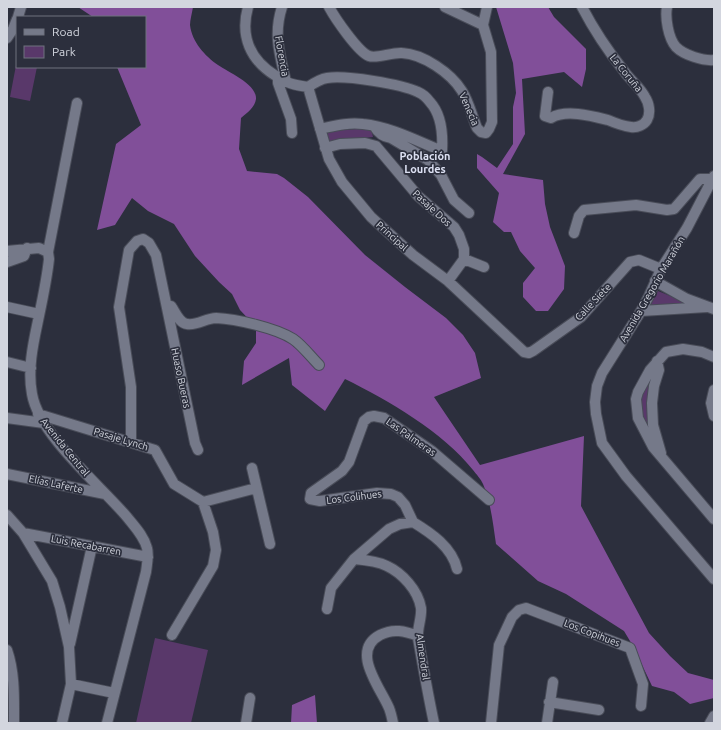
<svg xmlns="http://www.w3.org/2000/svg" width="721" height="730" font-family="Ubuntu,sans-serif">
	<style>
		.green { fill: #59386a }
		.forest { fill: #814f99 }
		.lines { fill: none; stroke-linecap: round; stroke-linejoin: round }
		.minor-casing { stroke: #494c58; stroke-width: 12 }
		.minor { stroke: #757989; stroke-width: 10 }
		.labels { text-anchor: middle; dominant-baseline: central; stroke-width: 3.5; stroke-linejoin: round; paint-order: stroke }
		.street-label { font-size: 10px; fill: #d3d6df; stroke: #2c2f3d }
		.neighbourhood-label { font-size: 11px; font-weight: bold; fill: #dde1f3; stroke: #2c2f3d }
	</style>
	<rect width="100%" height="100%" fill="#2c2f3d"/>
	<!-- green -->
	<path class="green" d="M17,60V67H37L30,101L10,97Z
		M371,128L373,137L329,142L327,131Z
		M658,291L685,302L684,305L650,306Z
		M657,368L650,424L645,426L639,405L642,393Z
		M155,638L208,650L191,723H136Z"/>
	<!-- forest -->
	<path class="forest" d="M78,7H193C192,13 190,20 190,25C192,42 205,56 218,65C228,72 257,84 256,99C255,107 247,113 241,118L239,149L247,171L277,174L284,178L308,197L365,255L405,287L446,318L463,335L475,353L481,378L434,397L480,465L584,436L581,506L649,633L670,656L688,673L714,680V698L690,704L674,692L652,686L633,646L624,631L566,594L538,581L496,544C493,524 491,503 483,484C481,479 476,474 473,470C443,432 388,400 345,379L325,411L292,385L289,358L242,385L244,361L256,343V327L240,310L232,294L219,282L195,256L174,224L148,211L132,198L115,225L97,230L116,144L141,125L117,67H145V17H93Z
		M496,7H548L554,17L586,49V69L582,87L564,72L522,79L525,134L503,174L543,180L545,204L550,227L565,266L564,289L548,311H536L523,297V283L535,268L520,251L511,232H504L493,222L499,193L477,168V154L482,157L497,168L513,144V107L516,93L513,63Z
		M315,695L317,723H291L292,705Z"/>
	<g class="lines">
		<!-- minor casing -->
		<g class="minor-casing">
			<path id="minor" d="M248,7C240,36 250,60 276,76C279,78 283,81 287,82C293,85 301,86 308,87C314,83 320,79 327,78C346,75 401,84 418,92C423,94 427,98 430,102C442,115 443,134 442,151C417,141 391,127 363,124C348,122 334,126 320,129
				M282,7C273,35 280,55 286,82
				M329,7C335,18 358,52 369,56C377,59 392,52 402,53C423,54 451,73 462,91C469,102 472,116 477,128L481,132L486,133L489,129L492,122L491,52L483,25
				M445,7L483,25
				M667,7C665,17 668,38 676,47C684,55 703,61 714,60
				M18,17L21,7
				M483,25L487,7
				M7,38L13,29L17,19
				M278,77V83L291,119L292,133
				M308,87L329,159L342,182L371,217L413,255L448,281L524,352L529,353L533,351L581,317L630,262L639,260L661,269
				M548,92L545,116L551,118C566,109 592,116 608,120C615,123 623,126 631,127C637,128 644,125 647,120C651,113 649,103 645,97C640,87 630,80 624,71C608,51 594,30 582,7
				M77,103L48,252L49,259C47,278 43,297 39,316C34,340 27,368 32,394C39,435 100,485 127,517C134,526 144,536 147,548C149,555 147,564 146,572L107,723
				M374,126C378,133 383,137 391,138L428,160L441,175L454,200L469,213
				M325,148L340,144L365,143L376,146L418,196L454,227L459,235L464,249V259L448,281
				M714,176L687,228L661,269L649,296L641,311L602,373L597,386L595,402L596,414L602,443L626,476L714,579
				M574,233L579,216L584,210L636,205L667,210L674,209L700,179H712
				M7,251L39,248L48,252
				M464,259L484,267
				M7,262L24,256L27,248
				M655,281L687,299L714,309
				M167,306H171C176,313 179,323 187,324C197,326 206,318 216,318C236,319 276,328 293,339C302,345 311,357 319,365
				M7,307L39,314
				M641,311L707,307
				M714,357L702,352L683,349L666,352L650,370L638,392L636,399L638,418L653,447L714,519
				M657,361L659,370L654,386L652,403L653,425L661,453
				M7,362L31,368
				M714,390L711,403L714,416
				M38,414L155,450L174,484L203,502L213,532L216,550L213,566L172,635
				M7,418L44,423
				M131,442V387L119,307L129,250L137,241L143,239L149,243L156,255L195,443L198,450
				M252,468L270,544
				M7,474L105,494
				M203,502L256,488
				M7,515L23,533L52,581L60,607L69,647L71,684L62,723
				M413,522L405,505L398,497L391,494L377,493L320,501L310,499L311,493L342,471L349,462L364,421L369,417L374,416L384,418L432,451L489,500
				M413,522C431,533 452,547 457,569
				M23,533L148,557
				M354,559C365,560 377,561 387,566C402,573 418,590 421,608C422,618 417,628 418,638C423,666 428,695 434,723
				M327,609L331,588L354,559L389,529L400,524L413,522
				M70,644L92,546
				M7,650C15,673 14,699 14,723
				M71,684L114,693
				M549,702L599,710
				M246,723L250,698
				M393,723C392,718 391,713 389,708C380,687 350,651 380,635C393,628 405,631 418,636
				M491,723L499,645L512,617L519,610L526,608L630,648L643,684L641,706
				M547,723L553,682
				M710,723L714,716"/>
		</g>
		<!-- minor -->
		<use href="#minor" class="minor"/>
	</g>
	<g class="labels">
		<!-- street labels -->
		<g class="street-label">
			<text transform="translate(282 56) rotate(80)">Florencia</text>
			<text transform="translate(626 73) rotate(51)">La Coruña</text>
			<text transform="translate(469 109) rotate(66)">Venecia</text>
			<text transform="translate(432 208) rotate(43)">Pasaje Dos</text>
			<text transform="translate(392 236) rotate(42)">Principal</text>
			<text transform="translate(652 289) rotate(-60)">Avenida Gregorio Marañón</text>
			<text transform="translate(593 302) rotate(-46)">Calle Siete</text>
			<text transform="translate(181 378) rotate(78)">Huaso Bueras</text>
			<text transform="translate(411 437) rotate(35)">Las Palmeras</text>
			<text transform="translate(121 439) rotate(17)">Pasaje Lynch</text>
			<text transform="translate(65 447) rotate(51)">Avenida Central</text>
			<text transform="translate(56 484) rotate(12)">Elías Laferte</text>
			<text transform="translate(354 497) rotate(-7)">Los Colihues</text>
			<text transform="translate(86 545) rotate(11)">Luis Recabarren</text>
			<text transform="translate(592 633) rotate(21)">Los Copihues</text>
			<text transform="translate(423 657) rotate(82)">Almendral</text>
		</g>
		<!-- neighbourhood labels -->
		<g class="neighbourhood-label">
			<text x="425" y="156">Población<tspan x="425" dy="13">Lourdes</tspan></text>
		</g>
	</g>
	<!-- border -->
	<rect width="721" height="730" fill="none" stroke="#d3d6df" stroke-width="16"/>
	<!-- legend -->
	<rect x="16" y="16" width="130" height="52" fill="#2c2f3d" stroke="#6f727e"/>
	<rect x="24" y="29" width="20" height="6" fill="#757989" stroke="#6f727e"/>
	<text x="52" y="36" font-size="12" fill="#d3d6df">Road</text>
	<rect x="24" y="46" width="20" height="12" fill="#59386a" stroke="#6f727e"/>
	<text x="52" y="56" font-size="12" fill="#d3d6df">Park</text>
</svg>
